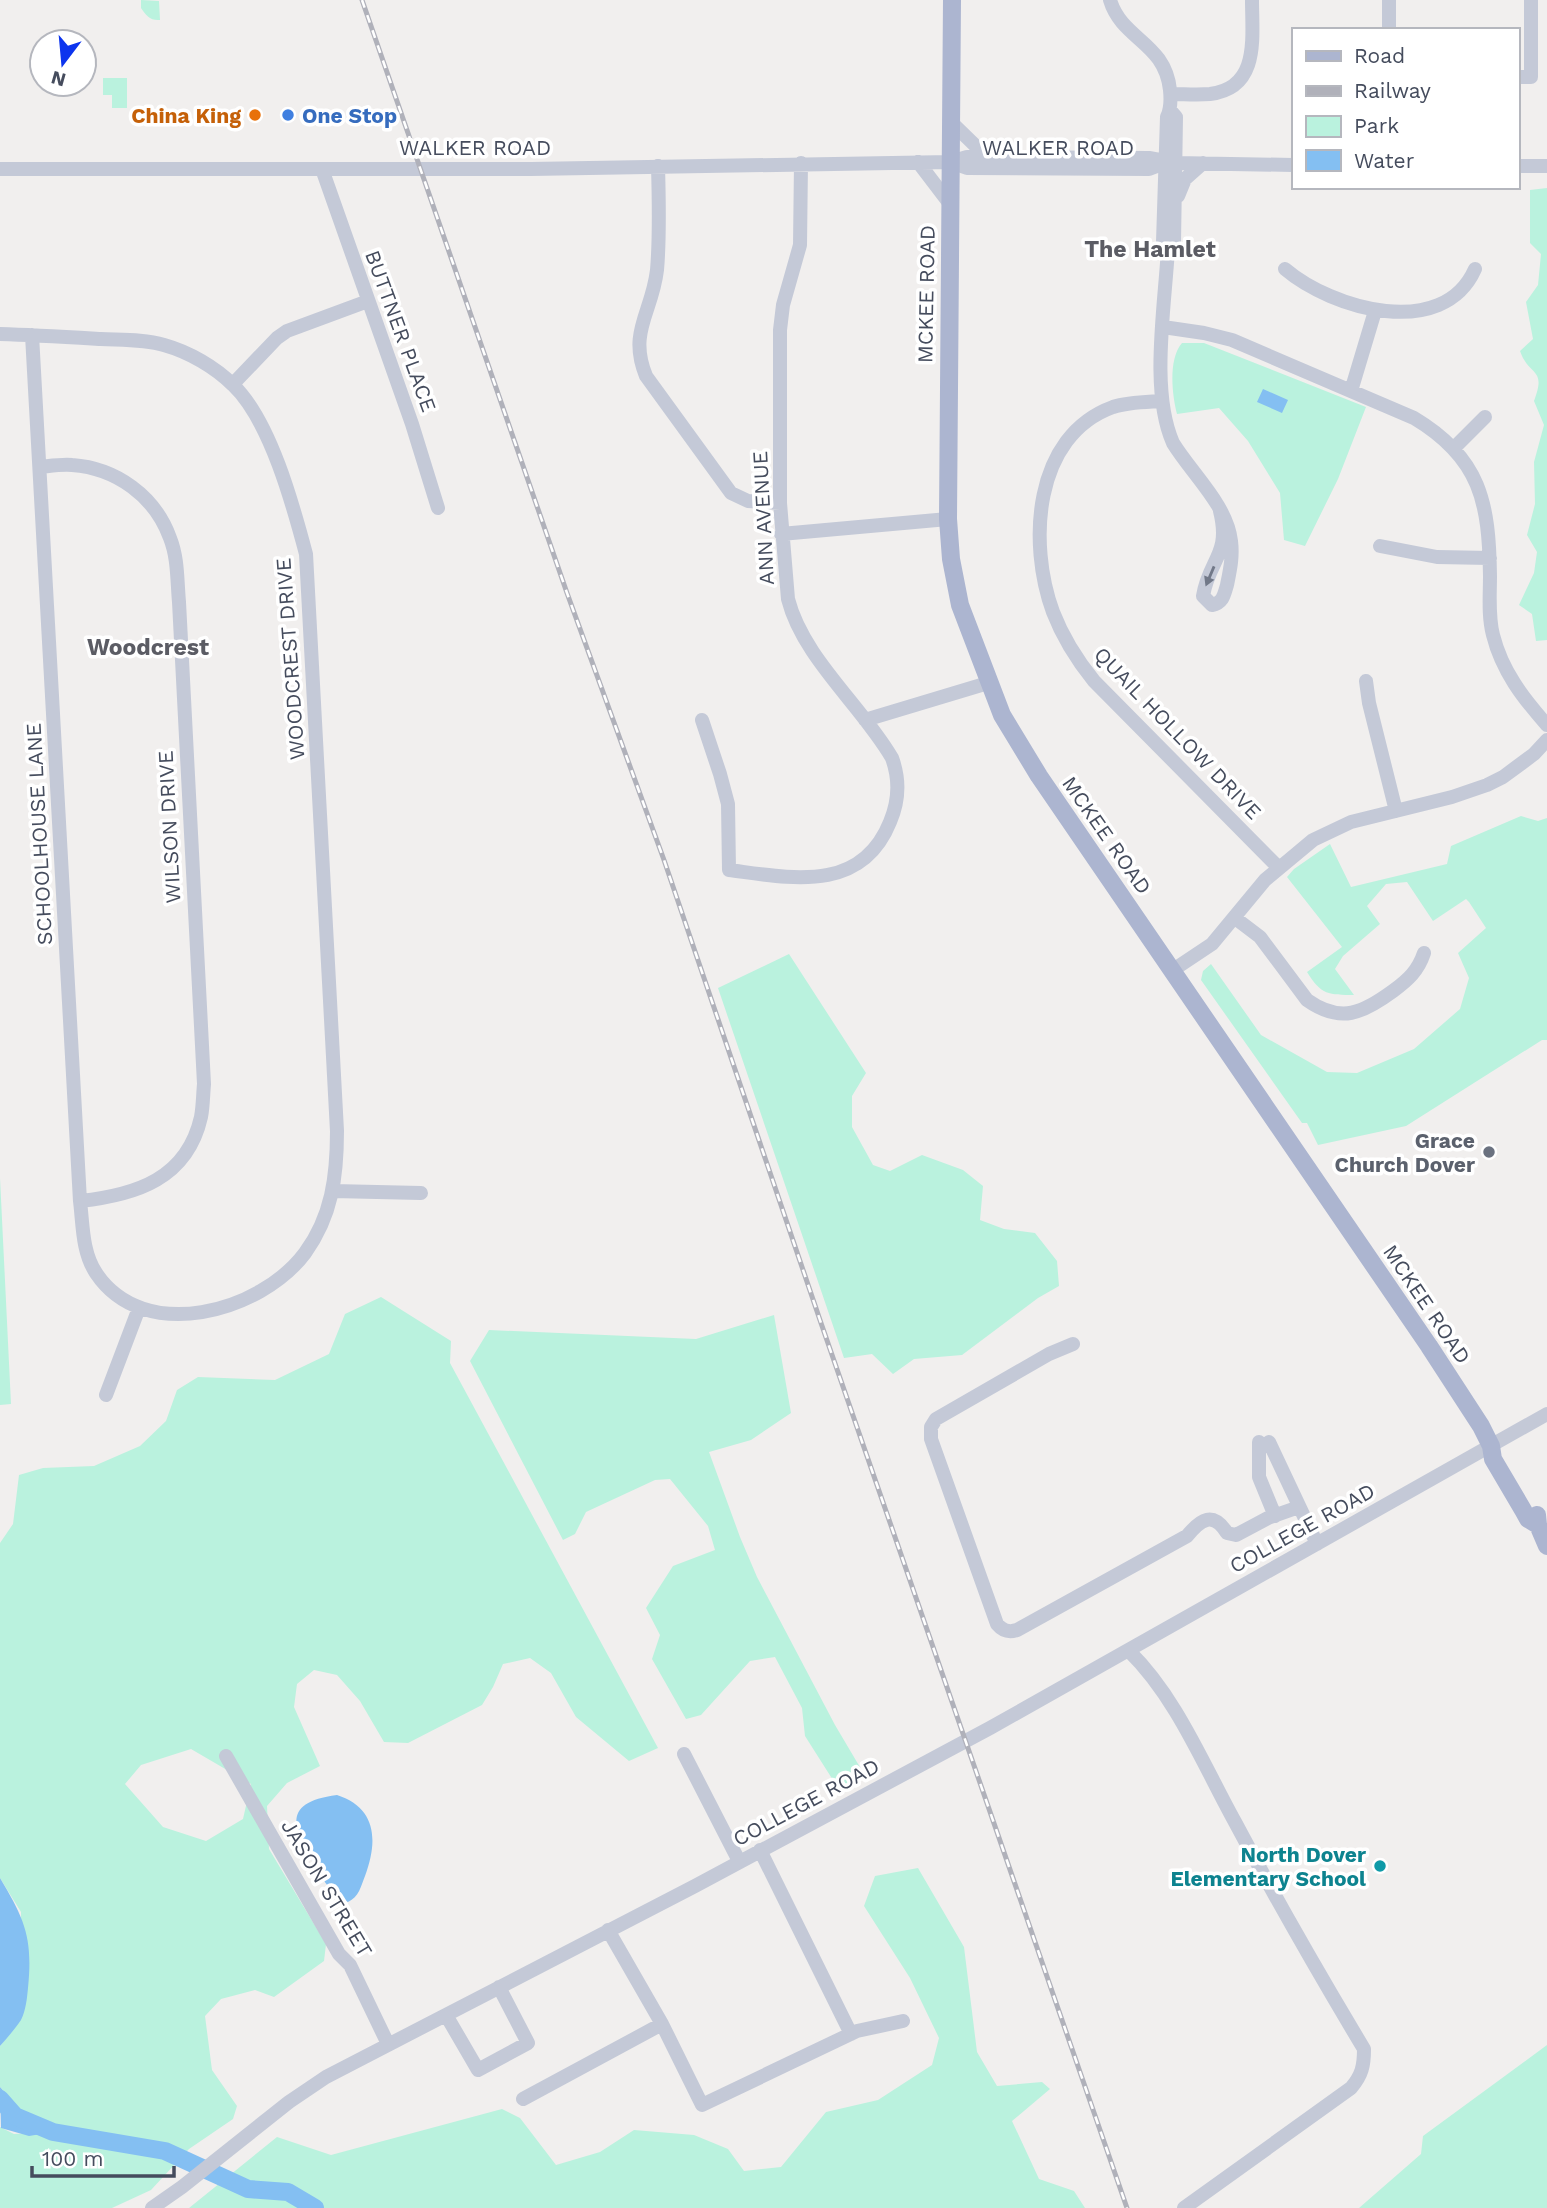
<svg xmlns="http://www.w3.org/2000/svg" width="1547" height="2208" font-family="'Work Sans',sans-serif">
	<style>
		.green { fill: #baf2de; fill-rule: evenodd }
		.water { fill: #84bff2 }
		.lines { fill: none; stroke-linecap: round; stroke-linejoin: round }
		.river { stroke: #84bff2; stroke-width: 18 }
		.minor { stroke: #c4c9d7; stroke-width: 14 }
		.major { stroke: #acb5d0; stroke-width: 18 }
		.rail-casing { stroke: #b0b1ba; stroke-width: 5 }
		.rail { stroke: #fff; stroke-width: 2.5; stroke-dasharray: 8; stroke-linecap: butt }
		.oneway { fill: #717888 }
		.food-dot { fill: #e8710a; stroke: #fff; stroke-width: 2.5 }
		.shop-dot { fill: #3f7fe0; stroke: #fff; stroke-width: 2.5 }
		.worship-dot { fill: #6b7280; stroke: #fff; stroke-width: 2.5 }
		.culture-dot { fill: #0f9aa8; stroke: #fff; stroke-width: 2.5 }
		.labels { text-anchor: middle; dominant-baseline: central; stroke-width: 7; stroke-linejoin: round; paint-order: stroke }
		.food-label { font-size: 21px; font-weight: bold; fill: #c56008; stroke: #fff; text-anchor: end }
		.shop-label { font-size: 21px; font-weight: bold; fill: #366cbe; stroke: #fff; text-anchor: start }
		.street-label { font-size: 21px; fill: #454c5d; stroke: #fff }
		.worship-label { font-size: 21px; font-weight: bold; fill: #5b616d; stroke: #fff; text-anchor: end }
		.culture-label { font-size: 21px; font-weight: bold; fill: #0d838f; stroke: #fff; text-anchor: end }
		.neighbourhood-label { font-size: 23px; font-weight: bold; fill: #5b5c64; stroke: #fff }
	</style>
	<rect width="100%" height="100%" fill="#f1efee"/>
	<!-- green -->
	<path class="green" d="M141,0L159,1L160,20C150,21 146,15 141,8Z
		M103,78H127V108H112V95H103Z
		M1547,188V640L1536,641L1532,614L1519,605L1534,573L1537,552L1527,535L1535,504L1534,462L1544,425L1534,401C1547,367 1529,377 1520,351L1533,339L1526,302L1538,285L1541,254L1530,243V190Z
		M1182,343H1204L1366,407L1338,479L1305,546L1284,540L1280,493L1248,441L1219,408L1177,414C1172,395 1168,359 1182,343Z
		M1521,816L1538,821L1547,818V1040H1542L1406,1126L1318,1145L1307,1123H1302L1201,980L1203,971L1211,964L1261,1035L1327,1072L1357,1073L1414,1049L1460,1009L1469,978L1458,953L1486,928L1469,902L1466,899L1433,921L1407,882L1386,884L1367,906L1380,924L1343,956L1335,969L1354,995C1329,995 1321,995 1307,972L1342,947L1287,877L1294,869L1330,844L1351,887L1447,864L1451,846Z
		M789,954L866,1073L852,1096V1127L873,1165L890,1171L922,1155L963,1170L983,1186L980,1220L1004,1229L1035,1233L1057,1261L1059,1286L1038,1298L962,1355L914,1359L893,1374L872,1354L844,1358L718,988Z
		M0,1178L11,1404L0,1405Z
		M381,1297L451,1341L450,1363L658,1748L629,1761L576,1717L551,1673L530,1658L503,1664L493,1687L482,1705L408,1743L384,1742L360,1701L337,1675L314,1670L297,1684L294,1707L320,1766L287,1783L267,1806L269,1849L326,1944L324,1961L274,1997L255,1990L221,1999L205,2016L212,2070L237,2106L233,2119L189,2149L151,2190L112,2208H0V2127L14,2134L53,2132L19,2109L0,2087V2046L21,2019V1912L0,1878V1543L13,1524L19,1475L43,1468L94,1466L140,1446L166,1421L177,1390L198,1377L275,1380L329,1354L345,1314ZM191,1749L251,1784L243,1819L206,1841L163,1827L125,1784L141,1765Z
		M774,1315L791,1413L751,1440L709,1452L740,1537L757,1577L835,1725L864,1774L838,1788L805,1736L802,1708L775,1657L750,1661L701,1715L686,1719L652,1659L660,1635L646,1608L673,1566L715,1550L708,1526L670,1479L655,1480L586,1512L575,1534L563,1540L470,1361L489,1330L696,1339Z
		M918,1868L964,1947L977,2052L997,2086L1042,2082L1050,2089L1012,2121L1039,2179L1074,2191L1085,2208H189L277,2137L331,2155L502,2109L520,2118L556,2165L600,2152L634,2130L694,2135L728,2149L744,2171L781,2167L826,2112L878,2100L932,2065L939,2038L910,1978L864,1906L875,1876Z
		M1547,2045V2208H1359L1421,2154L1423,2136Z"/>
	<!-- water -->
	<path class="water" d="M1263,389L1288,400L1282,413L1257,402Z
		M337,1795C377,1808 378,1841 365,1876C361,1886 359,1897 348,1902C331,1896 321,1876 313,1862C290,1824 285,1802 337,1795Z
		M0,1878C25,1920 33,1938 28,1988C27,1998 26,2010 21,2020C15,2029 7,2038 0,2046Z
		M0,2087L19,2109L53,2132L29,2136L1,2128Z"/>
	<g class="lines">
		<!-- river -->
		<path class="river" d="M0,2099L15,2116L53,2132L165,2151L248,2189L288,2192L315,2208"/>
		<!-- minor -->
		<path class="minor" d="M1110,0C1122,40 1165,42 1170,90C1171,100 1171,109 1167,117L1163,242L1168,248
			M1389,0V30
			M1517,77H1531V0
			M1171,94C1184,94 1197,95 1210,94C1260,88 1252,38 1252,0
			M1170,110L1176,117L1174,242L1168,248C1165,306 1150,391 1173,443C1192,474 1227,505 1231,541C1233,557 1230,570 1227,585C1224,595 1223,603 1212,605L1203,596C1209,559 1231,555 1220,511
			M951,122L987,157
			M918,162L950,204
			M950,162L967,168L1149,169L1165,163
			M658,166C659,201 660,236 657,270C652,313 628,332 646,376L731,493L748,501L780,503
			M1517,166H1547
			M0,169H531L950,162L967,157L1149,158L1176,163L1293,165
			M322,169L412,424L438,508
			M1178,196L1185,179L1203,163
			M1285,269C1332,309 1443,341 1475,269
			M1163,327L1204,333L1232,340L1414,418C1481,458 1489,503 1490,576C1490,595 1488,616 1493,635C1502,671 1523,698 1547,725
			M0,334C34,335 67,337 101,339C122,340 144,339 164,345C189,352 215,367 233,385C270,420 293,505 306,554L337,1131C337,1176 332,1216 305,1253C261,1312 144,1345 96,1273C82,1252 83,1225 80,1201L32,335
			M233,384L277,338L287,331L368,301
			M1351,391L1375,311
			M1161,401C1145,402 1128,402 1113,407C1033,436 1028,544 1053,612C1063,638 1077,660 1094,681L1278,867
			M1454,448L1485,417
			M40,467C50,466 62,464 72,465C116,468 155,496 170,538C178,558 177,580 179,602L204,1084C203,1095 203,1107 201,1117C187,1179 136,1195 80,1201
			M781,534L948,519
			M1380,546L1437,557L1490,558
			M1366,681L1369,703L1396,811
			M702,720L720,774L728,804L729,870C790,878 861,894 890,822C899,801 900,780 892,758C862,706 803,658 788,599L780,503V330L783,305L800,245L801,163
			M865,720L988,683
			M1235,918L1260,937L1307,1000C1341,1024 1363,1013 1393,991C1408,980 1418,971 1424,953
			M1173,970L1212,944L1265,880L1313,840L1351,822L1452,797L1487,785L1503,777L1534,754L1547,740
			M333,1191L421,1193
			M1073,1344L1049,1354L936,1419L931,1427V1439L997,1624C1002,1630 1008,1633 1017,1630L1187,1536C1201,1519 1213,1511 1227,1533L1236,1535L1268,1518L1299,1507
			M106,1395L139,1308
			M1259,1442V1477L1275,1516
			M1269,1442L1317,1544
			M1129,1651C1176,1697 1203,1764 1235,1822C1276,1899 1319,1974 1364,2049C1364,2066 1362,2075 1351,2088L1184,2208
			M684,1754L739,1861
			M226,1756L339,1954L350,1965L388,2044
			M760,1850L851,2034
			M608,1930L662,2024L702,2105L857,2031L903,2021
			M446,2015L478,2070L528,2043L499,1987
			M523,2099L662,2024
			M152,2208L182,2187L289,2102L326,2077L695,1886L990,1728L1547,1414"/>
		<!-- major -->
		<path class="major" d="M952,0L948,519L951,559L960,605L1002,715L1039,776L1429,1346L1481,1426L1491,1446L1493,1459L1523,1510L1528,1519L1538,1525
			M1537,1515L1538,1525L1547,1546"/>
		<!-- rail casing -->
		<g class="rail-casing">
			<path id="rail" d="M362,0L567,593L664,860L821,1323L1127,2208"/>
		</g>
		<!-- rail -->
		<use href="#rail" class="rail"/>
	</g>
	<!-- one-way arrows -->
	<defs><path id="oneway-solid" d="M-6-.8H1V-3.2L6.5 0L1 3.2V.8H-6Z" transform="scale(1.75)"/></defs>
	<use class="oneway" href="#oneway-solid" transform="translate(1210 576) rotate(113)"/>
	<!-- markers -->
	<circle class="food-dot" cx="255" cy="115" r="7"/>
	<circle class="shop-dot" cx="288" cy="115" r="7"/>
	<circle class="worship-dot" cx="1489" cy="1152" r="7"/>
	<circle class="culture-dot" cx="1380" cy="1866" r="7"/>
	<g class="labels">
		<!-- food labels -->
		<g class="food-label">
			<text x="241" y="115">China King</text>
		</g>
		<!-- shop labels -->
		<g class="shop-label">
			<text x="302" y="115">One Stop</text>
		</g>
		<!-- street labels -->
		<g class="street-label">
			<text x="475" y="147">WALKER ROAD</text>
			<text x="1058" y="147">WALKER ROAD</text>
			<text transform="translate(926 294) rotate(-89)">MCKEE ROAD</text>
			<text transform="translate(401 331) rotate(70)">BUTTNER PLACE</text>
			<text transform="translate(763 518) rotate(-93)">ANN AVENUE</text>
			<text transform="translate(290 659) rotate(-94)">WOODCREST DRIVE</text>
			<text transform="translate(1178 733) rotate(46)">QUAIL HOLLOW DRIVE</text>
			<text transform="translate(169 827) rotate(-93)">WILSON DRIVE</text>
			<text transform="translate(39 834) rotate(-93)">SCHOOLHOUSE LANE</text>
			<text transform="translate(1107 835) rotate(55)">MCKEE ROAD</text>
			<text transform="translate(1427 1304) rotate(56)">MCKEE ROAD</text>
			<text transform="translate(1302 1528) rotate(-29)">COLLEGE ROAD</text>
			<text transform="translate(806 1802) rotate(-28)">COLLEGE ROAD</text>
			<text transform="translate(327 1888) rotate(59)">JASON STREET</text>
		</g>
		<!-- worship labels -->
		<g class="worship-label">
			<text x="1475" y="1140">Grace<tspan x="1475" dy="24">Church Dover</tspan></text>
		</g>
		<!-- culture labels -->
		<g class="culture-label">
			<text x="1366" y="1854">North Dover<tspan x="1366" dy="24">Elementary School</tspan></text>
		</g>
		<!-- neighbourhood labels -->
		<g class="neighbourhood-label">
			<text x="1150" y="249">The Hamlet</text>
			<text x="148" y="647">Woodcrest</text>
		</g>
	</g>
	<!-- legend -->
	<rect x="1292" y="28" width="228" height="161" fill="#ffffff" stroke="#b5b7be" stroke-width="2"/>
	<rect x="1306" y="51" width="35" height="10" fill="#acb5d0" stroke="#b5b7be" stroke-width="2"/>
	<text x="1354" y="63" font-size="21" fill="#454c5d">Road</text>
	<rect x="1306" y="86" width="35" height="10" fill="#b0b1ba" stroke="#b5b7be" stroke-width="2"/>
	<text x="1354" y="98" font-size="21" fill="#454c5d">Railway</text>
	<rect x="1306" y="116" width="35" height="21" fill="#baf2de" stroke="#b5b7be" stroke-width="2"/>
	<text x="1354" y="133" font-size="21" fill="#454c5d">Park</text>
	<rect x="1306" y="150" width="35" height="21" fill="#84bff2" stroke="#b5b7be" stroke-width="2"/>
	<text x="1354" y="168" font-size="21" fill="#454c5d">Water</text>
	<!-- north arrow -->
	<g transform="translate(63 63) rotate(196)"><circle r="33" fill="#ffffff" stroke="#b5b7be" stroke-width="2"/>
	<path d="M0-5L12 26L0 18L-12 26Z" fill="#0c34ee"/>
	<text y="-10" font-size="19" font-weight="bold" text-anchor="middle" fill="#454c5d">N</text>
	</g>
	<!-- scale -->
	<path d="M32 2166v10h142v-10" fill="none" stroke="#454c5d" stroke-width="3.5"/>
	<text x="42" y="2166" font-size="21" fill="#454c5d" stroke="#ffffff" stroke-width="5" paint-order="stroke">100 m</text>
</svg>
